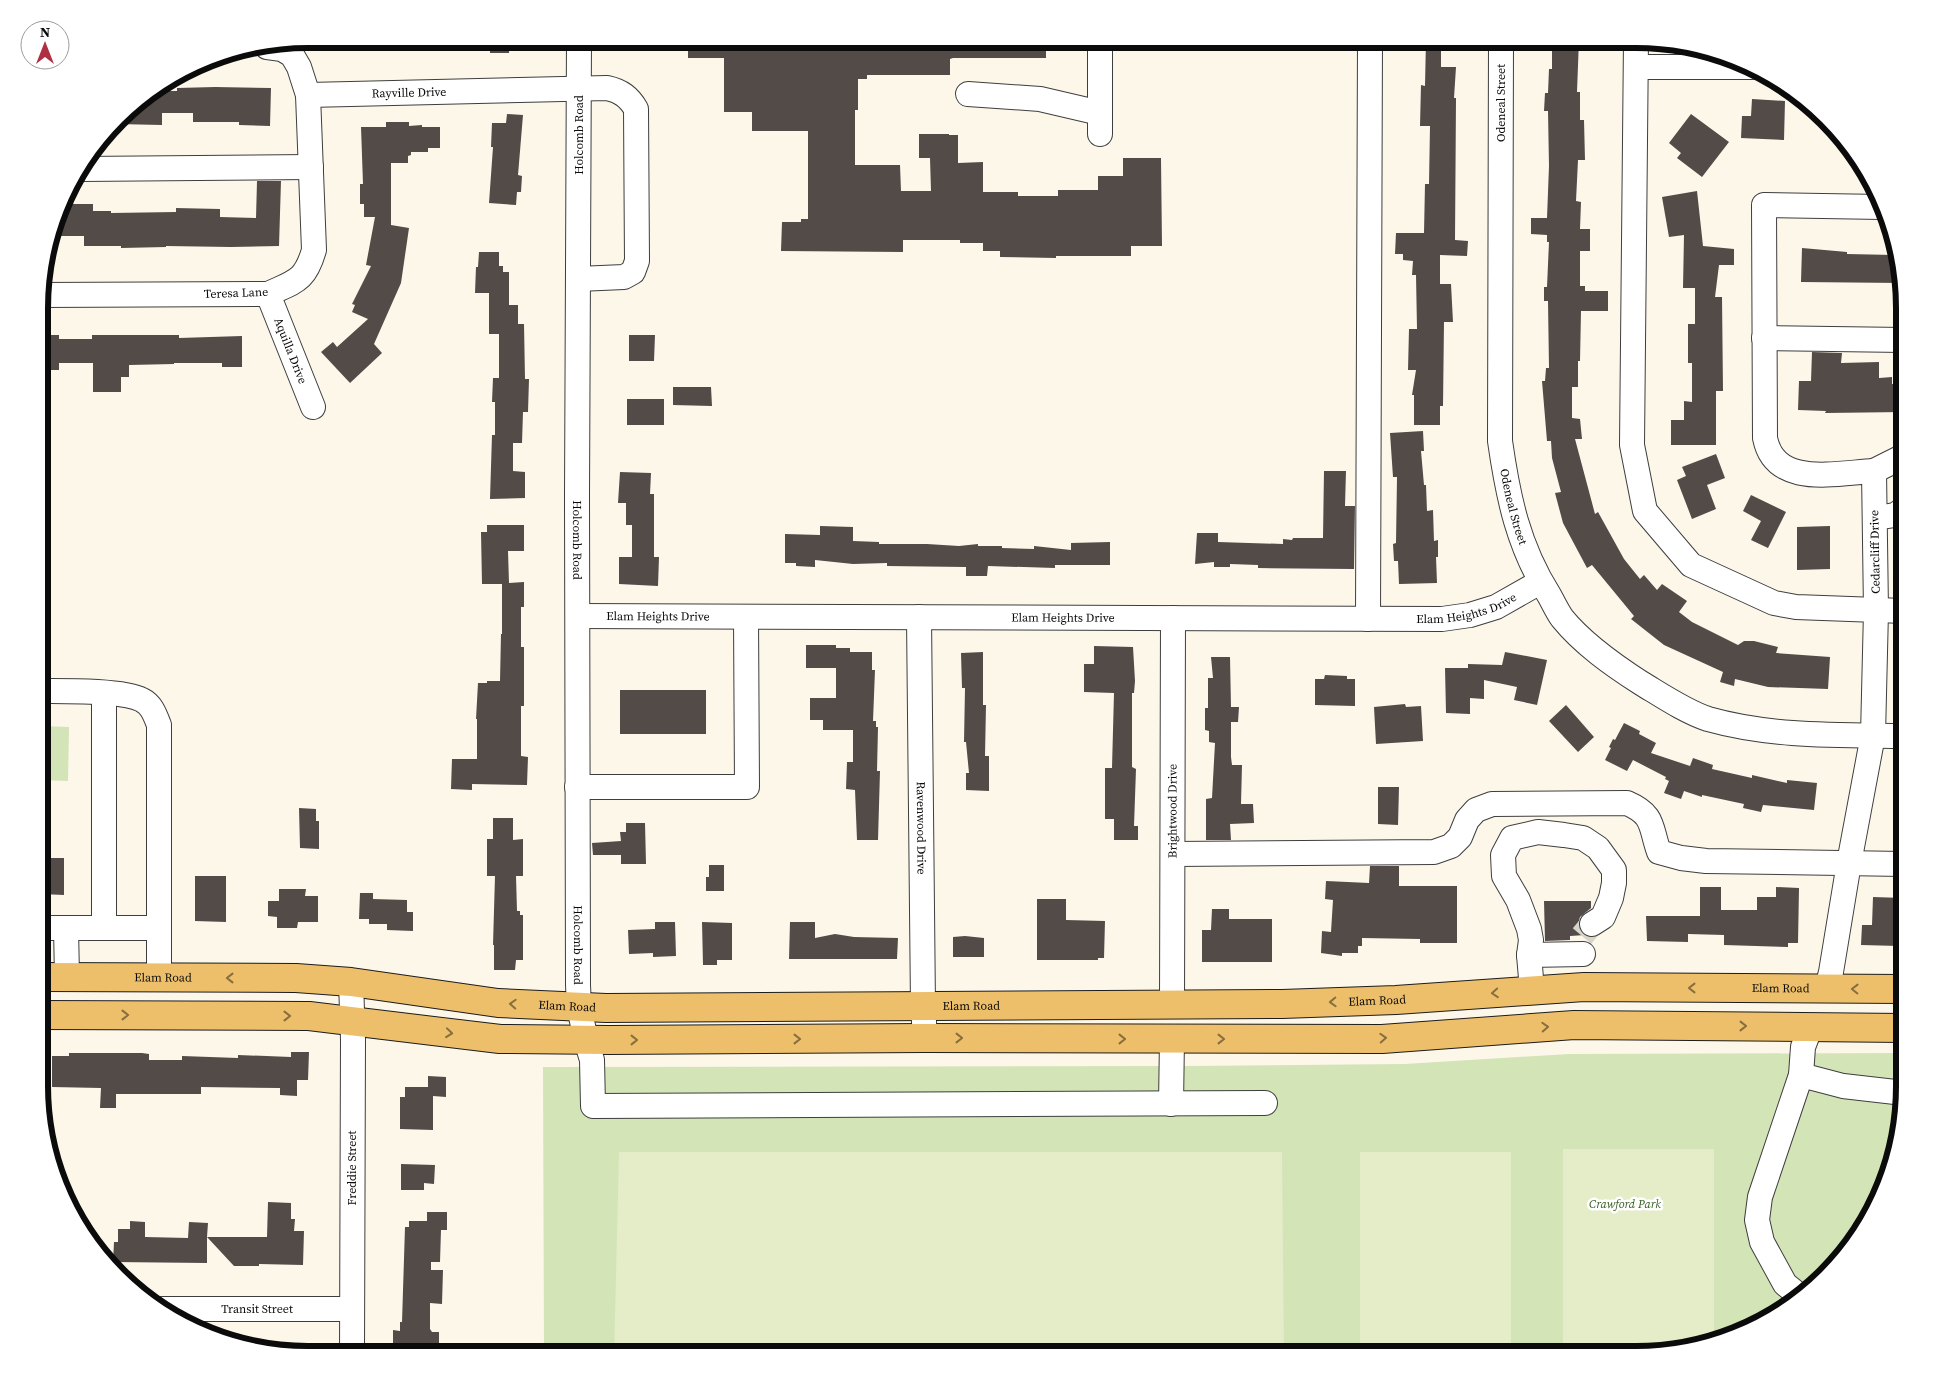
<svg xmlns="http://www.w3.org/2000/svg" width="1943" height="1393" font-family="'Source Serif 4',serif">
	<style>
		.green { fill: #d3e4b7 }
		.pitch { fill: #e4ecc8 }
		.building { fill: #524b48 }
		.lines { fill: none; stroke-linecap: round; stroke-linejoin: round }
		.minor-tunnel { stroke: #d9d4c9; stroke-width: 24; stroke-dasharray: 24 12; stroke-linecap: butt }
		.minor-casing { stroke: #3e3e3e; stroke-width: 26 }
		.major-casing { stroke: #1c1c1c; stroke-width: 30 }
		.minor { stroke: #fff; stroke-width: 24 }
		.major { stroke: #edbf6a; stroke-width: 28 }
		.oneway { stroke: #876e3f }
		.labels { text-anchor: middle; dominant-baseline: central; stroke-width: 5; stroke-linejoin: round; paint-order: stroke }
		.street-label { font-size: 12px; fill: #0b0b0b; stroke: #fff }
		.park-label { font-size: 12px; font-style: italic; fill: #345c21; stroke: #fff }
		.rim { fill: none; stroke: #0b0b0b; stroke-width: 6 }
	</style>
	<rect width="100%" height="100%" fill="#fdf7ea"/>
	<!-- green -->
	<path class="green" d="M41,726L69,727L68,781L41,780Z
		M1904,1053V1103L1884,1188L1849,1249L1799,1299L1755,1326L1705,1345L1636,1354H544L543,1067L1189,1066L1405,1064L1569,1054Z"/>
	<!-- pitch -->
	<path class="pitch" d="M1563,1149H1714V1342L1705,1345L1636,1354H1563Z
		M619,1152H1282L1284,1354H614Z
		M1360,1152H1511V1354H1360Z"/>
	<!-- building -->
	<path class="building" d="M490,39H510L509,53H490Z
		M688,39H1046V58H953L950,59V75H867V79H858V110H855V165H900L901,191H931L930,158H919V134H949V135H958V163L983,162V192H1018V196H1058V190H1098V176H1123V158H1161L1162,246H1131V256H1056V258L1000,257V251H983V243H960V240H903V252L781,251L782,222H801V219H808V131H752V112H724V58H688Z
		M1426,39H1441V67H1456L1454,98H1456L1455,240L1468,241L1467,256L1440,255V284H1451L1453,322H1444L1443,406H1440V425H1414V395H1412L1416,370H1408L1409,329H1417L1416,275H1412L1413,261L1403,260V254H1395L1396,233H1424L1425,184H1429L1430,126H1420L1421,85L1425,86Z
		M1552,39H1579L1577,92H1580V120H1584L1585,160H1578L1576,201L1581,202L1580,229H1590V251H1580V286H1585V291H1608V311H1581L1580,361H1578V387H1572V418L1580,419L1582,439H1575L1595,514L1598,512L1624,559L1640,579L1644,575L1657,590L1662,584L1687,601L1679,612L1692,622L1738,645L1744,641H1754L1778,647L1776,653L1830,657L1828,689L1768,687L1735,679L1734,686L1720,682L1723,672L1664,645L1631,619L1634,616L1592,565L1587,568L1563,523L1555,493L1561,492L1552,458L1551,441H1547L1542,381H1545L1546,368H1549L1548,301H1544V287H1547L1549,242H1547V235L1531,234V218H1547L1549,166L1548,111H1544L1545,93H1548L1549,69H1552Z
		M215,87L271,88L270,126L239,125V122H193V113H162V125L116,124L130,106L153,91H177V88Z
		M1752,99L1785,101L1784,140L1741,138L1742,116H1751Z
		M507,114L523,115L518,175L522,176L521,192H517L516,205L489,203L493,147H491L492,123H506Z
		M1691,114L1729,142L1702,177L1677,158L1681,153L1669,143Z
		M386,122H409V126L422,125V127H440V148H428V152H411V155L408,156V163H391V225L409,228L401,283L374,344L382,353L350,383L321,352L333,342L337,347L368,319L352,312L355,305L352,304L371,266L366,265L375,217H364V204H360V184H363L361,127H386Z
		M257,181H281L279,246L231,247L166,246V247L121,248V246H84V236H52L62,204H93V211H111V213L176,212V208L220,209V217L256,218Z
		M1697,191L1703,246L1734,249V265H1719L1715,297H1722L1723,391H1716V445H1671V420H1684V401L1692,402V363H1688V324H1695V288H1683L1684,235L1669,237L1662,197Z
		M1802,248L1847,252V254L1894,255L1902,283L1801,282Z
		M479,252H499V266H503V272H509V305H518V324H524L525,379H529L528,412H523L522,443H513V471L525,472V498L490,499L492,435H495V402H492L493,378H499V334H489V293H475L476,267H478Z
		M41,335H59V339H92V335H179V338L242,336V367H222V363H174V364L129,365V377H121V392H93V363H59V370H41Z
		M629,335H655L654,361H629Z
		M1812,352L1842,353L1841,363L1879,362V378L1892,377V384H1904V412L1825,413L1826,411L1798,410L1799,381H1811Z
		M673,387H711L712,406L673,405Z
		M627,399H664V425H627Z
		M1423,431L1424,451H1421L1424,485H1426L1427,511L1433,510L1434,541L1438,540V557H1436L1437,583L1399,584L1398,561H1394L1393,544L1396,543L1397,477H1393L1390,433Z
		M1716,454L1725,478L1707,485L1716,509L1692,519L1677,480L1686,476L1682,467Z
		M1324,471H1346L1345,506H1355L1354,569L1258,568V565L1230,564V567H1214V562L1195,564L1197,533H1218V542L1283,544V539L1292,540L1293,538H1323Z
		M620,472L651,473L650,494H654V557H659L658,586L619,584V557H632V525H626V503H618Z
		M1751,495L1786,512L1768,548L1751,540L1761,521L1743,511Z
		M487,525H524V551H508L509,583L524,582V607H521V647H524V706H521V756L528,757L527,785L472,784V790L451,789L452,759H477V719H476L478,683H487V681H500L501,634H502V584H482L481,532H487Z
		M820,526L853,527V541L879,542V544H927L959,546L978,544V546H1002V548L1034,549V546L1071,550V543L1110,542V565H1055V568L988,566L987,576H966V567L887,566V563L853,564L815,560V567L796,566V563H785V534L820,535Z
		M1830,526V569L1797,570V527Z
		M806,645H836V648H850V652H872V670H875L873,721H876V727H878L877,771H880L878,840H857L855,790L846,789L847,762H853V730H823V720H810V698H836V668H806Z
		M1094,646L1133,647L1135,681L1134,693H1132V767L1136,769L1134,826H1138V840H1114V819H1105V768H1112L1114,693L1084,692V664H1094Z
		M983,652V705H986L985,756H989V791L966,790V773H969L966,742H964L965,688H962L961,653Z
		M1505,652L1547,660L1537,705L1514,700L1517,687L1484,680V699L1470,698V714L1446,713L1445,668H1468V664L1502,665Z
		M1211,657H1230L1231,707H1239L1238,722H1231V757L1232,765H1242L1241,804H1253L1254,823L1230,824L1231,840H1206V799L1212,798L1215,743L1209,742V731L1205,730V708H1208V678H1213Z
		M1325,675L1347,676V679H1355V706L1315,705V679H1324Z
		M620,690H706V734H620Z
		M1405,704L1406,707L1421,706L1423,741L1376,744L1374,707Z
		M1566,705L1594,737L1578,752L1549,721Z
		M1624,723L1640,731L1639,734L1656,743L1651,753L1690,766L1693,758L1713,765L1712,769L1752,778V775L1787,783V780L1817,783L1814,810L1763,805L1761,812L1743,808L1744,804L1702,795V797L1684,791L1681,799L1664,793L1669,781L1665,779L1666,777L1633,760L1627,771L1605,760L1611,748L1609,747L1613,739L1615,740Z
		M1378,787H1399L1398,825L1378,824Z
		M299,808L316,809V821H319V849L300,848Z
		M493,818H513V840L523,839V876H516L517,911H520V915H523V960H516L515,970H494V945H493L495,876H487V839H493Z
		M626,823H645L646,864H621V855H593L592,843L621,841L620,832H626Z
		M44,858H64V895L41,894V861H44Z
		M709,865H724V891H706V877H709Z
		M1370,866H1399V886H1457V943H1420V939L1362,938V946H1358V953H1342V956L1321,953L1322,931L1331,932L1333,900L1325,899L1326,881L1369,883Z
		M195,876H226V922L195,921Z
		M1700,887H1721V910H1757V897H1776V887L1799,888L1798,943H1788V947L1724,945V935L1688,934V942L1647,941L1646,916H1700Z
		M279,889H306L305,896H318V922H298L297,928H277V917L268,916V901H279Z
		M360,893H373V899L407,900V912H413V931L387,930V924H369V919H359Z
		M1873,897L1904,898V943H1899V946L1861,945L1862,925H1872Z
		M1037,899H1066V920L1105,921L1104,958H1098V960H1037Z
		M1544,901H1591V908L1580,917L1578,924L1580,931L1585,935L1570,936V940L1545,941Z
		M1212,909H1229V919H1272V962H1202V930H1211Z
		M655,922H675L676,956L653,957V953L629,954L628,930L655,929Z
		M702,922L732,923V960H717V965H703Z
		M790,922H815V938L835,934L854,937L898,938L897,959H789Z
		M965,936L984,938V957H953V937Z
		M291,1052H309L308,1080H297V1096L280,1095V1088L201,1087V1094H116V1108H100L101,1088L52,1087V1056H69V1053H142L149,1054V1060H182V1056L238,1058V1055L291,1057Z
		M428,1076L446,1077V1097L433,1096V1130L400,1129V1097H405V1087H428Z
		M401,1164L435,1165L434,1184L424,1183V1190H401Z
		M268,1202L291,1203V1219H295L294,1231H304L303,1265L259,1264V1266H234L207,1237V1263L113,1262L114,1242H118V1229H130V1221L145,1222V1237L188,1238L189,1222L208,1223L207,1237H267Z
		M427,1212H447V1230H441L440,1262H431V1270H443L442,1304L430,1303V1329L432,1332H439V1344H432V1349H421V1354H399V1344H393V1330L400,1331V1322H402L405,1227H409V1221H427Z"/>
	<g class="lines">
		<!-- minor-tunnel -->
		<path class="minor-tunnel" d="M1582,936L1592,924"/>
		<!-- minor casing -->
		<g class="minor-casing">
			<g id="minor">
				<path id="s1" d="M579,39L577,496L578,985L579,1007L586,1040L592,1060L593,1106L1265,1103"/>
				<path d="M1100,39V134"/>
				<path id="s2" d="M1501,39L1500,441C1508,497 1518,546 1549,595C1553,602 1557,611 1562,618C1583,644 1613,665 1641,683C1661,695 1686,712 1708,719C1772,737 1838,735 1904,736"/>
				<path d="M1636,39L1632,445L1645,511L1691,565L1774,603L1796,607L1904,611"/>
				<path d="M1636,67H1752"/>
				<path d="M968,94L1040,99L1100,113"/>
				<path id="s3" d="M308,95L607,88C621,91 629,97 636,109L637,261L633,272L624,277L578,279"/>
				<path d="M81,169L311,167"/>
				<path id="s4" d="M268,294L313,407"/>
				<path d="M41,295L268,294C296,281 305,281 314,250L308,95L299,67L292,55L282,49L267,47"/>
				<path d="M1764,338L1904,340"/>
				<path d="M1874,471L1904,456"/>
				<path d="M1875,518L1895,515L1904,509"/>
				<path id="s5" d="M578,616L1442,619L1470,615L1496,607L1540,582"/>
				<path id="s6" d="M919,617L923,1006L925,1038"/>
				<path d="M1368,619L1370,39"/>
				<path d="M41,691C63,691 124,690 142,700C152,705 155,715 159,725V978"/>
				<path d="M104,694V928"/>
				<path d="M577,787H747L746,617"/>
				<path d="M1173,854L1434,852L1451,846L1460,837L1467,820L1476,810L1492,804L1627,803C1655,815 1650,827 1659,852L1681,858L1706,861L1904,864"/>
				<path d="M41,928H158"/>
				<path d="M66,928L67,977"/>
				<path d="M1529,955L1583,954"/>
				<path d="M351,982L353,1039L352,1354"/>
				<path d="M1827,988L1831,972L1849,863L1873,735L1876,611L1874,471C1835,473 1775,488 1765,438L1764,205L1882,207"/>
				<path d="M1532,990L1529,955L1531,940L1529,929L1518,900L1504,876L1503,855L1512,838L1538,832L1564,835L1583,838L1598,848L1614,870V883L1611,898L1603,917L1592,924"/>
				<path id="s7" d="M1172,1005L1173,618"/>
				<path d="M1801,1075L1843,1086L1904,1093"/>
				<path d="M1171,1104L1172,1039"/>
				<path d="M1801,1297L1785,1284L1762,1242L1757,1220L1760,1197L1801,1075L1803,1047L1811,1026"/>
				<path id="s8" d="M162,1309H352"/>
			</g>
		</g>
		<!-- major casing -->
		<g class="major-casing">
			<g id="major">
				<path id="s9" d="M41,977L296,978L351,982L498,1003L606,1008L1282,1004L1396,1000L1584,987L1904,989"/>
				<path d="M41,1015L309,1016L500,1039L609,1040L925,1038L1382,1039L1574,1025L1904,1028"/>
			</g>
		</g>
		<!-- minor -->
		<use href="#minor" class="minor"/>
		<!-- major -->
		<use href="#major" class="major"/>
	</g>
	<!-- one-way arrows -->
	<defs><path id="oneway-chevron" d="M-2-3.5L2.5 0L-2 3.5" fill="none" stroke-width="1.6" stroke-linecap="round" stroke-linejoin="round" transform="scale(1.25)"/></defs>
	<g class="oneway">
		<use href="#oneway-chevron" transform="translate(230 978) rotate(-180)"/>
		<use href="#oneway-chevron" transform="translate(1692 988) rotate(-180)"/>
		<use href="#oneway-chevron" transform="translate(1855 989) rotate(-179)"/>
		<use href="#oneway-chevron" transform="translate(1495 993) rotate(176)"/>
		<use href="#oneway-chevron" transform="translate(1333 1002) rotate(178)"/>
		<use href="#oneway-chevron" transform="translate(513 1004) rotate(-177)"/>
		<use href="#oneway-chevron" transform="translate(125 1015)"/>
		<use href="#oneway-chevron" transform="translate(287 1016)"/>
		<use href="#oneway-chevron" transform="translate(1743 1026)"/>
		<use href="#oneway-chevron" transform="translate(1545 1027) rotate(-3)"/>
		<use href="#oneway-chevron" transform="translate(449 1033) rotate(6)"/>
		<use href="#oneway-chevron" transform="translate(959 1038)"/>
		<use href="#oneway-chevron" transform="translate(1383 1038) rotate(-3)"/>
		<use href="#oneway-chevron" transform="translate(797 1039)"/>
		<use href="#oneway-chevron" transform="translate(1122 1039)"/>
		<use href="#oneway-chevron" transform="translate(1221 1039)"/>
		<use href="#oneway-chevron" transform="translate(634 1040)"/>
	</g>
	<g class="labels">
		<!-- street labels -->
		<g class="street-label">
			<text stroke="none"><textPath href="#s3" startOffset="101">Rayville Drive</textPath></text>
			<text transform="translate(1501 103) rotate(-90)">Odeneal Street</text>
			<text transform="translate(579 135) rotate(-90)">Holcomb Road</text>
			<text transform="translate(236 293) rotate(-2)">Teresa Lane</text>
			<text stroke="none"><textPath href="#s4" startOffset="61">Aquilla Drive</textPath></text>
			<text stroke="none"><textPath href="#s2" startOffset="469">Odeneal Street</textPath></text>
			<text stroke="none"><textPath href="#s1" startOffset="501">Holcomb Road</textPath></text>
			<text transform="translate(1875 552) rotate(-91)">Cedarcliff Drive</text>
			<text stroke="none"><textPath href="#s5" startOffset="890">Elam Heights Drive</textPath></text>
			<text stroke="none"><textPath href="#s5" startOffset="80">Elam Heights Drive</textPath></text>
			<text stroke="none"><textPath href="#s5" startOffset="485">Elam Heights Drive</textPath></text>
			<text stroke="none"><textPath href="#s7" startOffset="194">Brightwood Drive</textPath></text>
			<text stroke="none"><textPath href="#s6" startOffset="211">Ravenwood Drive</textPath></text>
			<text stroke="none"><textPath href="#s1" startOffset="906">Holcomb Road</textPath></text>
			<text stroke="none"><textPath href="#s9" startOffset="122">Elam Road</textPath></text>
			<text stroke="none"><textPath href="#s9" startOffset="1742">Elam Road</textPath></text>
			<text stroke="none"><textPath href="#s9" startOffset="1338">Elam Road</textPath></text>
			<text stroke="none"><textPath href="#s9" startOffset="528">Elam Road</textPath></text>
			<text stroke="none"><textPath href="#s9" startOffset="932">Elam Road</textPath></text>
			<text transform="translate(352 1168) rotate(-90)">Freddie Street</text>
			<text stroke="none"><textPath href="#s8" startOffset="95">Transit Street</textPath></text>
		</g>
		<!-- park labels -->
		<g class="park-label">
			<text x="1625" y="1204">Crawford Park</text>
		</g>
	</g>
	<!-- crop -->
	<path d="M0 0H1943V1393H0ZM308 48H1636A260 260 0 0 1 1896 308V1086A260 260 0 0 1 1636 1346H308A260 260 0 0 1 48 1086V308A260 260 0 0 1 308 48Z" fill="#fff" fill-rule="evenodd"/>
	<path class="rim" d="M308 48H1636A260 260 0 0 1 1896 308V1086A260 260 0 0 1 1636 1346H308A260 260 0 0 1 48 1086V308A260 260 0 0 1 308 48Z"/>
	<!-- north arrow -->
	<g transform="translate(45 45)"><circle r="24" fill="#ffffff" stroke="#9d9d9d"/>
	<path d="M0-4L9 19L0 12L-9 19Z" fill="#af2f43"/>
	<text y="-8" font-size="14" font-weight="bold" text-anchor="middle" fill="#0b0b0b">N</text>
	</g>
</svg>
